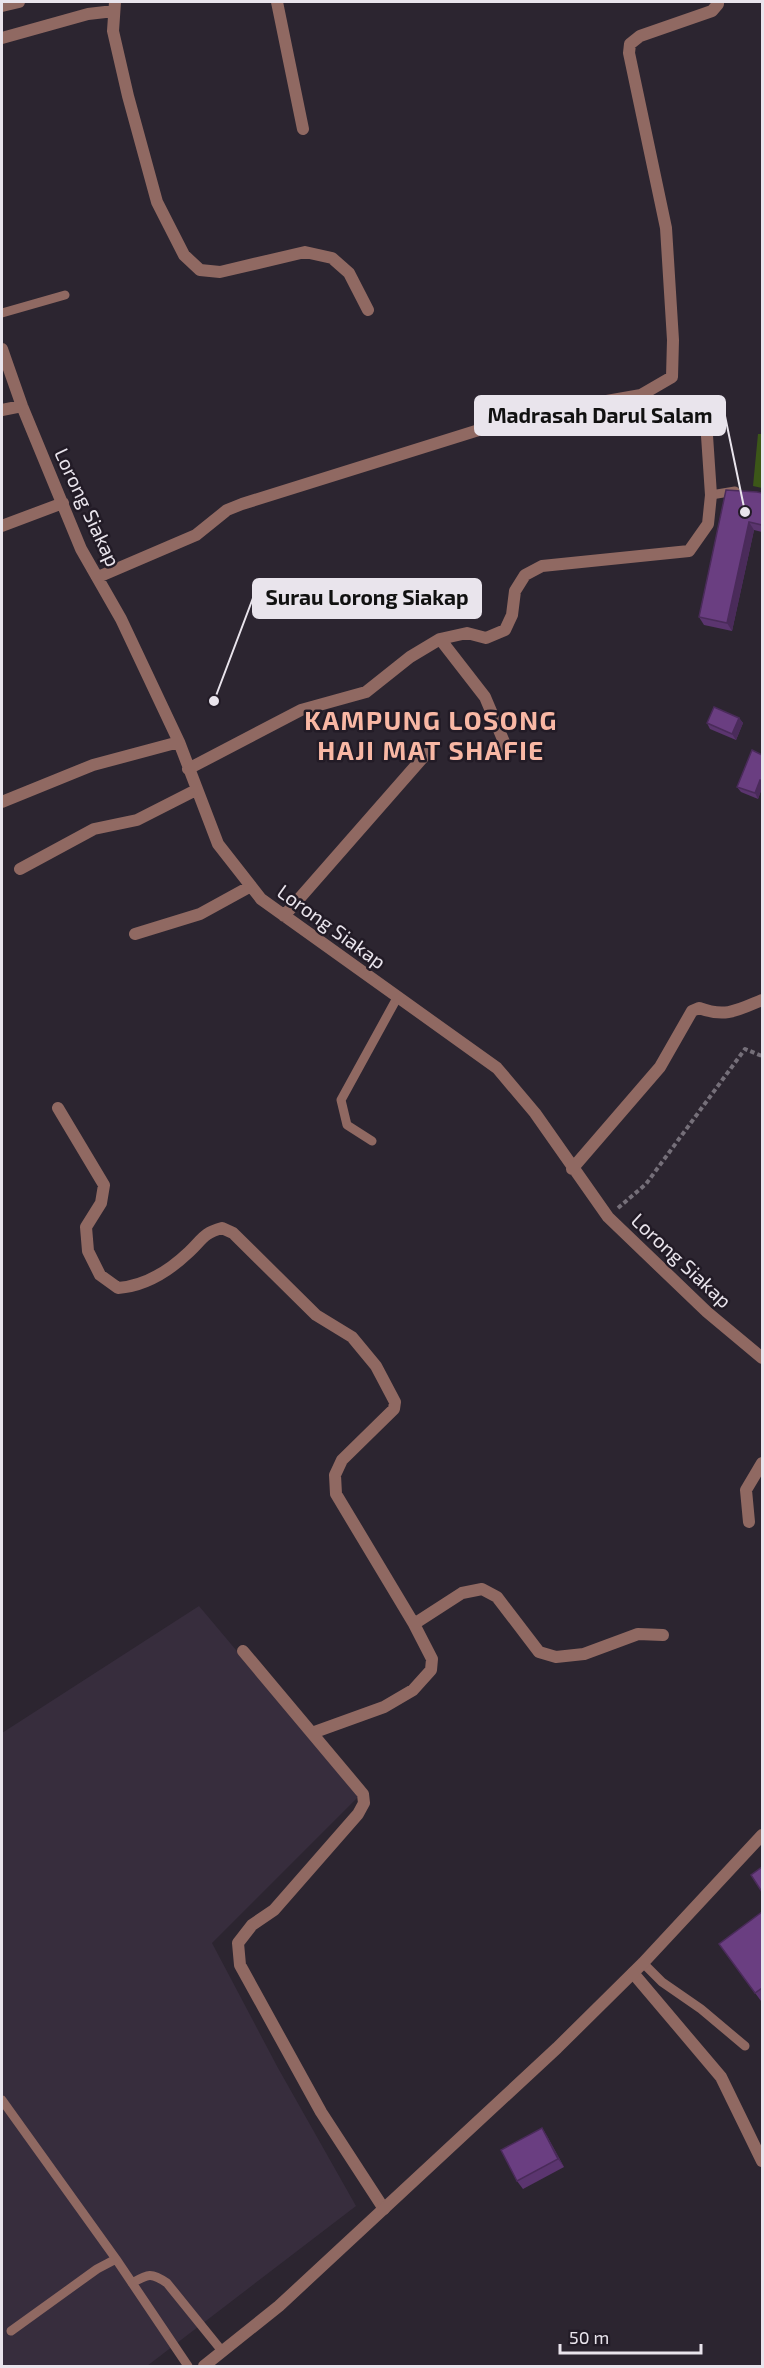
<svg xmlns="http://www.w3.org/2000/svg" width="764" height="2368" font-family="'Exo 2',sans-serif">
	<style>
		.built { fill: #372d3d }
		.green { fill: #3c5718 }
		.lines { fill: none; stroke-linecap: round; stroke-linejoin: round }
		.path { stroke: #756f79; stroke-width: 4; stroke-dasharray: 4.5 3; stroke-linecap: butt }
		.service { stroke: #906962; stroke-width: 9 }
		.minor { stroke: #906962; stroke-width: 12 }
		.tertiary { stroke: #906962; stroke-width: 12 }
		.wall { fill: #5b356f }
		.shaded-wall { fill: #4a2b5a }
		.building { fill: #6a3e81; stroke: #4a2b5a; stroke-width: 1.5 }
		.labels { text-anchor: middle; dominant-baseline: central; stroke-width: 5; stroke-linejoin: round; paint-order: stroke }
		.street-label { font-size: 20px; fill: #e9e4ec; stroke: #221b26 }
		.district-label { font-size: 26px; font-weight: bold; letter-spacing: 1.5px; fill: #f8b7a4; stroke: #221b26 }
		.leader { fill: none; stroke: #e9e4ec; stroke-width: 2 }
		.callout-dot { fill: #e9e4ec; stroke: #221b26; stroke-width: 2 }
		.callout { fill: #e9e4ec; stroke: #e9e4ec; stroke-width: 2 }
		.callout-label { font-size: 21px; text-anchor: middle; font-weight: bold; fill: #111 }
	</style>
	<rect width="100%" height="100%" fill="#2c2530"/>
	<!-- built -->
	<path class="built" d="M199,1606L359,1796L212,1943L278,2068L356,2206L147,2366H2V1733Z"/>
	<!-- green -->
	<path class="green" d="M758,434H762V488L753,486Z"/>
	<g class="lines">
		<!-- path -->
		<path class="path" d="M618,1208L646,1184L745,1049L762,1056"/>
		<!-- service -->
		<path class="service" d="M2,313L65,295
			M711,495L735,491
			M372,1141L347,1125L341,1100L397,998
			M643,1963L662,1982L701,2009L745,2046
			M2,2100L116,2259
			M132,2283C148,2274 151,2272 167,2283L222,2351
			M11,2331L97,2269L116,2259L188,2366"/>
		<!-- minor -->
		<path class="minor" d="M115,2L113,31L128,96L157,202L184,255L200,270L220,272L305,252L332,258L349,273L368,310
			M277,2L303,129
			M2,6L19,2
			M2,38L88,14L114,11
			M2,349L22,406L81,549L121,619L179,742L218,844L261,899L497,1068L535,1113L608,1217L707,1312L762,1358
			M2,410L22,406
			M2,526L63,503
			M98,577L196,535L227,510L242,504L527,415L641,395L672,377L673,340L666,228L629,53L630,44L640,36L712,11L718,4V2
			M440,639L485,697L507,749
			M188,769L301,710L366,692L410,657L440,639L467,633L486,638L505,630L512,615L515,591L525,575L542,566L689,551L708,524L711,495L705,406
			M2,802L93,765L179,742
			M20,869L94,829L137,820L196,790
			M284,916L426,754
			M135,934L200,914L251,886
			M58,1108L104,1185L101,1203L86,1227L88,1251L100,1275L118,1288C145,1286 169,1271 189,1252C202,1240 203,1233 222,1228L233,1233L316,1315L352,1337L376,1366L395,1402L394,1409L342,1460L335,1475L336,1494L414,1624L432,1659L431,1670L413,1690L384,1707L312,1733
			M572,1169L660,1067L692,1011L699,1008C726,1018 738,1010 762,1000
			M749,1522L746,1490L762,1463
			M414,1624L462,1593L482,1589L497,1597L539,1652L556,1657L584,1654L638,1634L663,1635
			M243,1651L363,1794L364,1803L358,1814L274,1910L252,1925L238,1943L240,1965L321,2112L384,2209
			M633,1973L721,2077L762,2161"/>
		<!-- tertiary -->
		<path class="tertiary" d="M204,2366L279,2306L557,2048L643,1963L762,1835"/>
	</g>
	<!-- wall -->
	<path class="wall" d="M762,493V532L754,530L732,631L704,625L699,617Z
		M739,718L743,723L736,740L710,729L707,723Z
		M762,755V788L758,799L741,792L737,787Z
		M762,1912V2000L761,2001L719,1944Z
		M542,2128L547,2136L564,2167L523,2189L517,2181Z"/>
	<!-- shaded-wall -->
	<path class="shaded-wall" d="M749,522L754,530L732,631L727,623Z
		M739,718L743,723L736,740L732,734Z
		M760,780L762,783V788L758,799L755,793Z
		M542,2128L547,2136L564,2167L558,2159Z"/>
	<!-- building -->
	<path class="building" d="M726,490L757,492L762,493V525L749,522L727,623L699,617Z
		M714,707L739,718L732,734L707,723Z
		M752,750L762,755V781L760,780L755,793L737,787Z
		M762,1867V1892L751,1875Z
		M762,1912V1988L755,1993L719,1944Z
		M542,2128L558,2159L517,2181L501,2150Z"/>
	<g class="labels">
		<!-- street labels -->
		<g class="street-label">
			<text transform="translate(88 507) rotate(65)">Lorong Siakap</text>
			<text transform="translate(332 926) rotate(36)">Lorong Siakap</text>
			<text transform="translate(682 1260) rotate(43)">Lorong Siakap</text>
		</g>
		<!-- district labels -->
		<g class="district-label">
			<text x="431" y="719">KAMPUNG LOSONG<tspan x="431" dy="30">HAJI MAT SHAFIE</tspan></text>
		</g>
	</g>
	<!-- callouts -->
	<path class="leader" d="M745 512L725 416M214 701L253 598"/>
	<g class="callout-dot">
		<circle cx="745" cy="512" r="6"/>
		<circle cx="214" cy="701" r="6"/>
	</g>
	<g class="callout">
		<rect x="475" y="396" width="250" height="39" rx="6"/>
		<rect x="253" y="579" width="228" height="39" rx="6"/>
	</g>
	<g class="callout-label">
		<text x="600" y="423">Madrasah Darul Salam</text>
		<text x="367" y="605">Surau Lorong Siakap</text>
	</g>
	<!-- border -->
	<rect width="764" height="2368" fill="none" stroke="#e9e4ec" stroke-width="6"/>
	<!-- scale -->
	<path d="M560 2344v9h141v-9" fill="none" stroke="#e9e4ec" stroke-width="3"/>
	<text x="569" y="2344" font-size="18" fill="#e9e4ec" stroke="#221b26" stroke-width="4.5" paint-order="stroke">50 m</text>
</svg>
